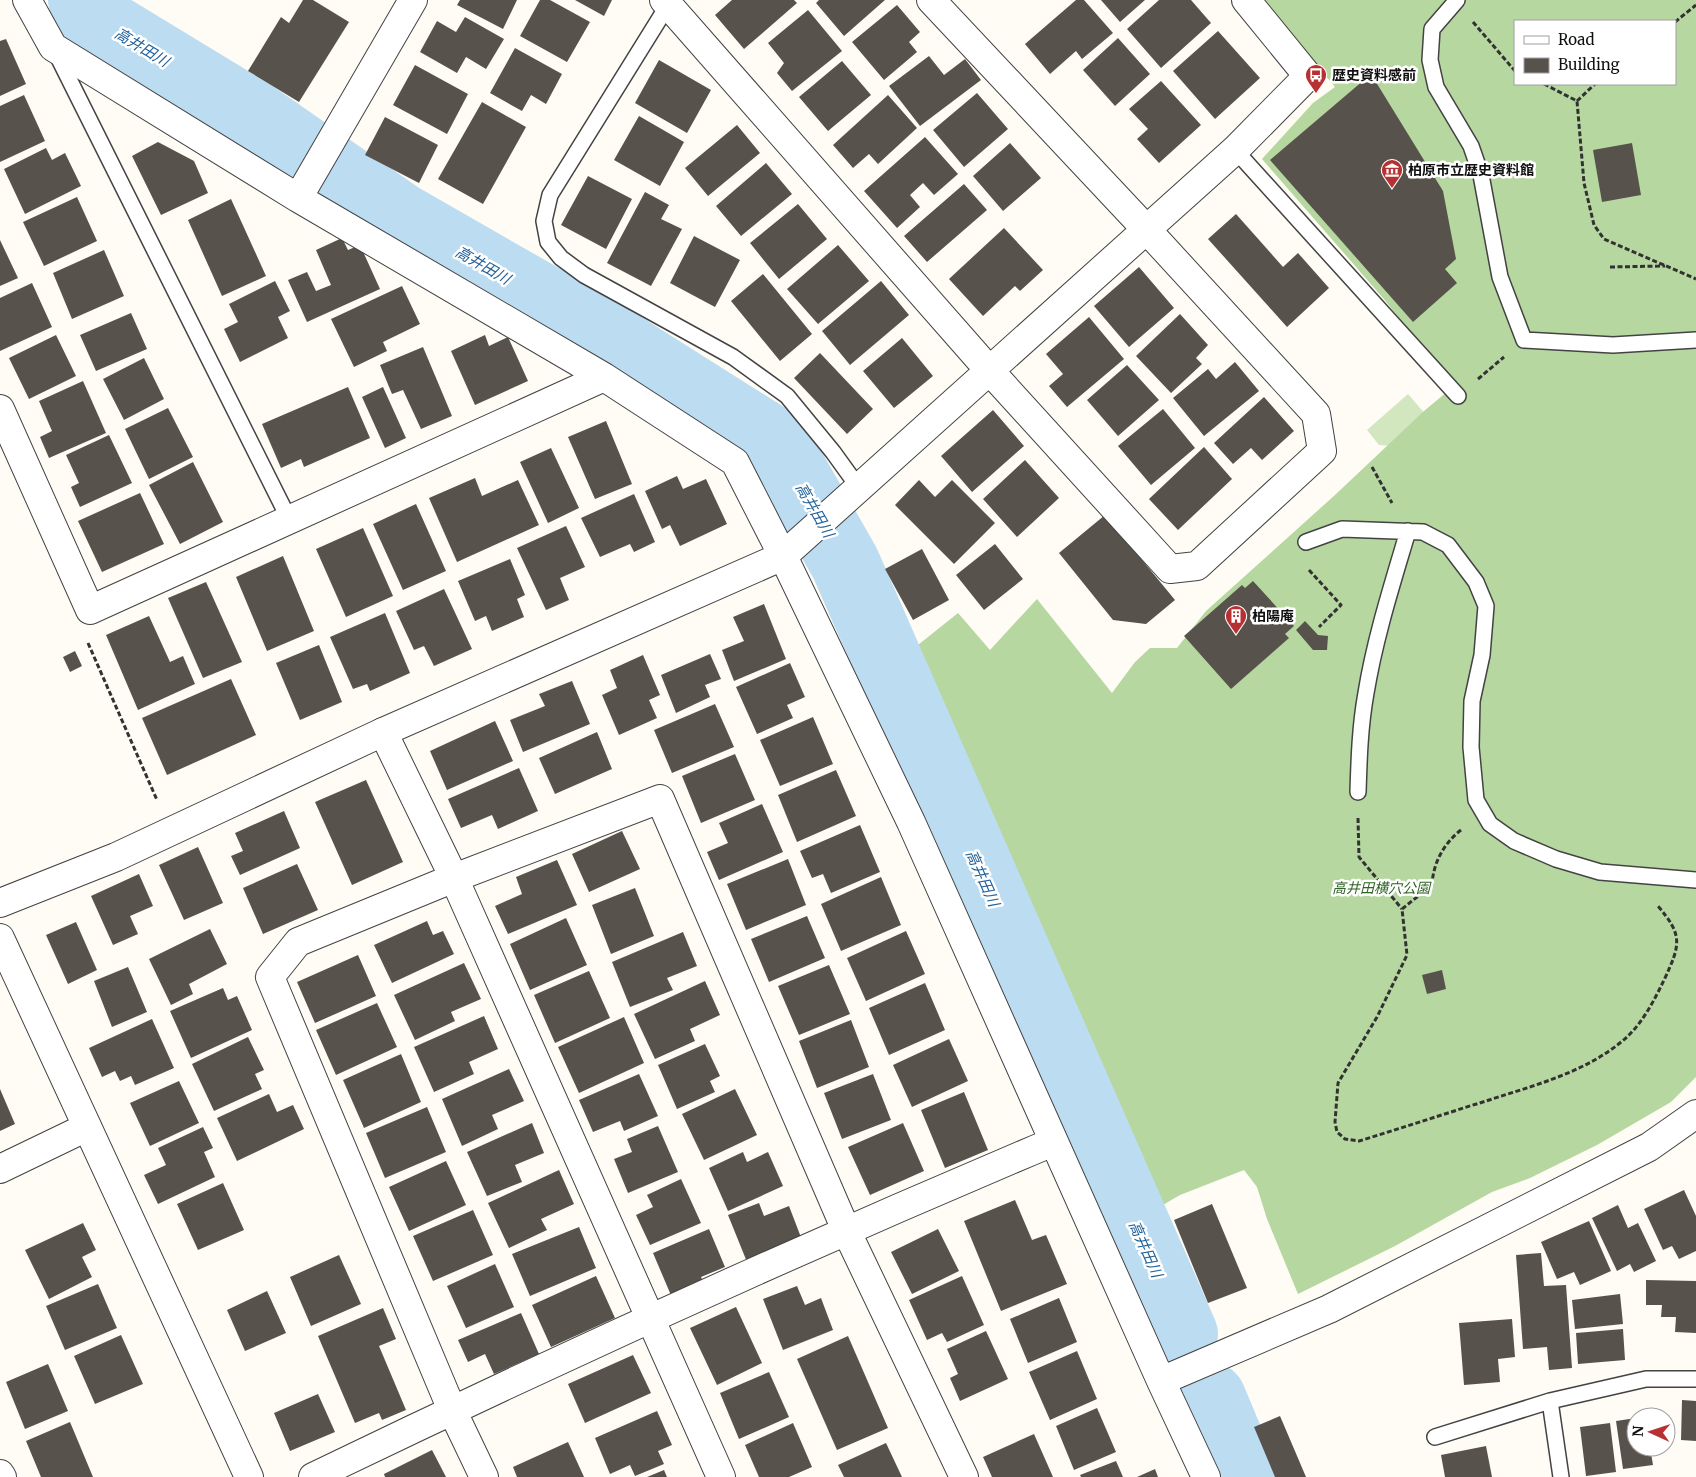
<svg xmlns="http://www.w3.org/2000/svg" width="1696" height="1477" font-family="Merriweather,'Noto Sans JP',serif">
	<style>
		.green { fill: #d2e7bf }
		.forest { fill: #b6d79f; fill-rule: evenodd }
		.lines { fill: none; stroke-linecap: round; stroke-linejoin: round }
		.river { stroke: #bcdcf2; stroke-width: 70 }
		.building { fill: #58524d }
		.service-casing { stroke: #434343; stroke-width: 18 }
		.minor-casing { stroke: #434343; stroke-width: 30 }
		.tertiary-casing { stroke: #434343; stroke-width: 30 }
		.path { stroke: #323232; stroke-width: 3; stroke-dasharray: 5 2.5; stroke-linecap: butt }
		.service { stroke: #fff; stroke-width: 15 }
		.minor { stroke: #fff; stroke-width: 28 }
		.tertiary { stroke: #fff; stroke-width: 28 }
		.labels { text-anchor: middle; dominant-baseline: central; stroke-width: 5; stroke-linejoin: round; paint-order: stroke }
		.poi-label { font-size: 14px; font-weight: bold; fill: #101010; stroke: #fff; text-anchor: start }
		.park-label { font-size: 14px; font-style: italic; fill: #2f6424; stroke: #fff }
		.water-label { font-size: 15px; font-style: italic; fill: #21619a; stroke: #fff }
	</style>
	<rect width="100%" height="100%" fill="#fefcf4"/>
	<!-- green -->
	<path class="green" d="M1408,394L1433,423L1406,447L1379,445L1367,430Z"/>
	<!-- forest -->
	<path class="forest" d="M1265,0H1696V1077L1671,1102L1597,1145L1530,1178L1492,1192L1395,1246L1298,1294L1267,1219L1257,1187L1244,1170L1180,1195L1161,1206L1136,1157L1110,1091L1081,1036L1062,992L1033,939L1007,874L987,814L908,653L958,613L990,650L1037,599L1112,693L1135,662L1150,648H1177L1206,611L1335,495L1424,411L1454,386L1383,298L1262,159L1313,103L1335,87L1285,28ZM1515,21H1675V84H1515Z"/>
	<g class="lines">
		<!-- river -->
		<path class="river" d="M83,0L92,17L253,115L401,218L595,329L777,444L845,563L1183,1334
			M1211,1398L1244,1477"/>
	</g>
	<!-- building -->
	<path class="building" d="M303,0H313L349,22L299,102L248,71L281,17L289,23Z
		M460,0H517L503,29L457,5Z
		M540,0H550L590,22L567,62L520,36Z
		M575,0H612L604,16Z
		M732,0H794L797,3L744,49L715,15Z
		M819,0H885L844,36L816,3Z
		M1076,0H1084L1113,33L1082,59L1076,51L1050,74L1025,44Z
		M1101,0H1145L1120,22Z
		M1159,0H1191L1211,23L1161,68L1127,29Z
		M897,5L920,32L909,42L917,52L884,80L852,42Z
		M808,10L842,51L792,91L777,73L784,63L768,43Z
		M465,17L504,39L486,69L466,57L457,73L420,52L437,21L456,32Z
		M1218,31L1260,78L1215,119L1173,71Z
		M1118,38L1150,74L1115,106L1083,70Z
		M6,39L26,84L0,96V41Z
		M515,48L562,74L546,104L531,95L522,111L490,93Z
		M929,56L944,75L965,59L981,80L920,126L889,86Z
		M659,60L711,90L687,133L635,103Z
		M842,61L871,95L828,131L799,97Z
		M415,65L468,94L447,134L393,105Z
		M1371,74L1443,191L1456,259L1445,269L1457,283L1413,322L1270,160Z
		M1161,81L1201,125L1159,163L1137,139L1148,129L1129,109Z
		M977,93L1008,129L964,167L933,130Z
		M24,95L45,141L0,162V106Z
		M888,95L917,128L878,164L869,154L853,168L833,145Z
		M482,102L526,127L483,204L438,179Z
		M639,116L684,142L660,186L614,160Z
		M385,117L438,145L419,183L365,155Z
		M737,125L760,153L708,196L685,168Z
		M925,137L958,174L934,195L923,183L910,195L920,207L897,228L864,191Z
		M158,142L194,161L208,193L161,215L132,156Z
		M1010,143L1041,178L1003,211L973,176Z
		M1632,143L1641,195L1602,202L1593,150Z
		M46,148L52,160L65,153L81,186L25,214L4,169Z
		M766,163L792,194L741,236L716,206Z
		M588,176L632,199L606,249L561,225Z
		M964,184L987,210L927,262L904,236Z
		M645,192L669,205L661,219L682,229L651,286L607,263Z
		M77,197L97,241L44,266L23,222Z
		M231,199L266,276L222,296L188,220Z
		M798,204L827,239L779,279L750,243Z
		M1236,214L1283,267L1298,253L1329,288L1287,327L1208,239Z
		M1004,228L1043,270L1020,291L1015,286L983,316L949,279Z
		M694,236L740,260L715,307L670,283Z
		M342,238L348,250L360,245L380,289L307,322L288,280L307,272L316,291L331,285L316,250Z
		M0,240L18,278L0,286Z
		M838,245L869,281L818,324L787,289Z
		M104,250L124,296L72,319L53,273Z
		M1139,267L1174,308L1129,347L1094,306Z
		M763,274L812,334L780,361L731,301Z
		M275,281L290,311L278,317L288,338L240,362L224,329L238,322L229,304Z
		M881,281L909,315L850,365L822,331Z
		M32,283L52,327L0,351V298Z
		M402,286L420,324L383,342L387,351L354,367L331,319Z
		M131,313L147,349L96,371L80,335Z
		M1180,314L1208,345L1196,358L1202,364L1171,393L1136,356Z
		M1089,317L1124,359L1067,407L1049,386L1063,374L1046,354Z
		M56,335L76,376L29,399L9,358Z
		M485,335L489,346L508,337L528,381L475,405L451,351Z
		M902,338L933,376L894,408L863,371Z
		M423,347L452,416L421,429L403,390L392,394L380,365Z
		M820,353L873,409L847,434L794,378Z
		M144,358L164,399L124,420L103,379Z
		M1235,362L1259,391L1204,436L1173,398L1208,369L1216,379Z
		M1127,365L1159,400L1118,436L1087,400Z
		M83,381L106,433L49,458L40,437L52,431L39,401Z
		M348,387L370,438L304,467L301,459L281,468L262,424Z
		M383,387L406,438L385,448L362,397Z
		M1264,397L1294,431L1262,460L1251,448L1233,464L1214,443Z
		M168,408L193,457L149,479L125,429Z
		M1163,409L1195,448L1151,485L1118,446Z
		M993,410L1024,446L972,492L941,456Z
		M606,421L632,484L595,499L568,437Z
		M109,435L132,483L80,507L71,487L79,483L66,455Z
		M1204,447L1232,479L1178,530L1149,499Z
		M551,448L579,508L548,523L520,462Z
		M1025,460L1059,498L1017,537L983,499Z
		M193,462L223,522L180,544L149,485Z
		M677,476L683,489L706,479L727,524L680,546L670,525L662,529L645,491Z
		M475,478L482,496L518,480L539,525L457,562L429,498Z
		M919,480L935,497L952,480L995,523L954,564L895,505Z
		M140,493L164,544L102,572L78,521Z
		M634,494L655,542L634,552L630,544L600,557L581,518Z
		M416,504L446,571L403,590L373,524Z
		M1105,515L1175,600L1146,624L1113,620L1059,553Z
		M566,526L585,567L560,578L569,600L546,610L517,548Z
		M363,528L393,596L346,617L316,549Z
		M995,544L1023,579L984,610L956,575Z
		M922,549L949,600L913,620L885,569Z
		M283,556L314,631L267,651L236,577Z
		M510,559L525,595L517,599L524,617L492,631L486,616L475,621L458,581Z
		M1253,581L1294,626L1285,634L1289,638L1231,689L1184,636L1242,585L1245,588Z
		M206,582L242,662L203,678L168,598Z
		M444,589L472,649L434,666L424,646L414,650L396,611Z
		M764,604L786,659L734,681L722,650L744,641L733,617Z
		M385,613L410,673L370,691L367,684L353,689L330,637Z
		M149,616L170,662L183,656L195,684L138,710L106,635Z
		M1305,621L1318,635L1328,636L1327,650H1313L1296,630Z
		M319,645L342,702L300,720L276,663Z
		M75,651L82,666L70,672L63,657Z
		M710,654L721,679L705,685L710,697L676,713L661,675Z
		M643,655L660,695L649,700L657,718L619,735L602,695L617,688L610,670Z
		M790,663L805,697L787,705L793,718L757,734L736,687Z
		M231,679L256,735L167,775L142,718Z
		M572,681L590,724L523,752L510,720L545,706L539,694Z
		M715,704L734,747L672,773L654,730Z
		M813,717L833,764L780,786L760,740Z
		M495,721L513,761L447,790L430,751Z
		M597,732L612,769L555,794L539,758Z
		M735,754L755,800L701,823L682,776Z
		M519,768L538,811L498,829L492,815L461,828L448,799Z
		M836,770L856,816L797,842L778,795Z
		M366,780L403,862L352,885L315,802Z
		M762,804L783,852L719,880L707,852L728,843L719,823Z
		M284,811L300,848L240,875L231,856L243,851L235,833Z
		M860,825L880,872L831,893L823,874L812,878L800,851Z
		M622,831L640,869L589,892L572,854Z
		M198,847L223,903L184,920L159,865Z
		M788,859L806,905L746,930L727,884Z
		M557,860L577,905L508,934L495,906L522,894L516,877Z
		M297,864L318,910L263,934L243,888Z
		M139,874L153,906L130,916L138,934L113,945L91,896Z
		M881,877L901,925L841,951L821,904Z
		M635,888L654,936L611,954L592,905Z
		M807,916L825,958L769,982L751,939Z
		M566,918L587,965L530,990L510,944Z
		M427,921L433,935L443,931L454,954L392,983L374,945Z
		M76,922L97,970L68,984L46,935Z
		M210,929L227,964L189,984L193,994L171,1005L149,959Z
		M906,931L925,974L866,1001L847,958Z
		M683,932L697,966L667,978L673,990L630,1007L612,962Z
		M358,955L376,996L315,1023L297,982Z
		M464,963L481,999L451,1012L455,1021L415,1040L394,995Z
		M829,965L850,1014L799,1035L778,986Z
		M128,967L147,1012L112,1027L94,981Z
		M1442,970L1446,989L1427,994L1422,975Z
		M589,971L610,1018L555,1043L534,995Z
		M705,981L720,1015L690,1029L695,1041L655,1059L634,1014Z
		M925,983L945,1030L889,1055L869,1008Z
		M223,988L228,1000L237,996L252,1030L191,1058L170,1011Z
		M377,1003L397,1047L336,1075L316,1030Z
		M484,1016L498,1049L469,1062L474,1074L434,1092L414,1047Z
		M624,1017L644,1063L579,1093L558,1047Z
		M152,1019L174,1068L135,1085L131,1076L120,1081L115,1071L102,1077L89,1048Z
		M851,1020L869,1067L817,1088L799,1041Z
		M248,1037L264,1070L255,1074L262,1089L214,1111L192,1064Z
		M949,1039L968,1081L912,1107L893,1065Z
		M705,1044L720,1076L710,1081L715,1092L677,1109L658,1065Z
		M401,1054L421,1102L364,1128L343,1080Z
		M509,1069L524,1101L492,1115L498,1129L462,1146L442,1099Z
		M639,1074L658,1116L624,1131L620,1121L593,1132L579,1100Z
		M873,1074L891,1120L842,1139L824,1093Z
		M179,1081L199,1123L150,1146L130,1103Z
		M0,1089L15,1124L0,1131Z
		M735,1089L757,1135L704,1160L682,1114Z
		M964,1092L988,1150L945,1168L921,1110Z
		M269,1094L277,1112L293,1105L304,1129L237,1161L217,1118Z
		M427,1107L446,1152L385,1178L366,1133Z
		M532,1123L544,1153L515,1165L522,1182L487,1196L467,1152Z
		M903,1123L924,1171L870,1195L848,1147Z
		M658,1126L678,1172L628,1193L614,1159L632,1152L627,1139Z
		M203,1127L213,1148L204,1152L215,1177L158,1204L144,1175L166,1165L158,1148Z
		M743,1152L747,1162L768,1152L783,1186L728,1211L709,1168Z
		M446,1161L466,1205L409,1231L389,1187Z
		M559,1170L574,1204L541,1219L547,1230L509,1248L488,1203Z
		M681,1179L701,1223L650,1245L636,1215L653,1207L647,1195Z
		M223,1183L244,1230L198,1250L177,1204Z
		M1684,1190L1696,1216V1251L1679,1259L1672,1246L1663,1250L1644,1209Z
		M1015,1200L1032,1240L1046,1235L1067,1284L1001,1311L964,1221Z
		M759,1203L764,1216L789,1206L802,1240L747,1262L728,1215Z
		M1212,1204L1247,1288L1208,1303L1174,1220Z
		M1618,1205L1628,1228L1638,1223L1656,1261L1634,1272L1630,1264L1617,1271L1592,1218Z
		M473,1210L493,1255L433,1281L413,1236Z
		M1589,1221L1611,1271L1580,1285L1574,1272L1557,1279L1541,1242Z
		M83,1223L96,1250L82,1257L92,1277L49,1299L25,1250Z
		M579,1227L596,1268L530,1296L512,1254Z
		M709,1229L725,1267L701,1277L705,1286L673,1300L653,1253Z
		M938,1229L959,1271L912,1294L891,1252Z
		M1541,1253L1544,1286L1566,1285L1572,1368L1549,1370L1547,1347L1523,1349L1516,1255Z
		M339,1255L361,1304L311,1326L290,1277Z
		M495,1264L514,1307L466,1328L447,1286Z
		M596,1276L615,1318L551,1347L532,1305Z
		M962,1276L984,1325L947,1342L942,1333L927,1340L909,1300Z
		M1646,1280L1696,1281V1333L1675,1332L1676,1317H1661L1662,1305H1646Z
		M98,1284L117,1328L65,1350L46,1306Z
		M797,1286L805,1305L821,1298L833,1330L783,1350L763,1299Z
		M267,1291L286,1333L245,1351L227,1310Z
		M1620,1294L1623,1324L1575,1329L1572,1300Z
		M1059,1298L1077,1342L1028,1363L1010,1319Z
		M736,1307L762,1363L717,1385L690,1328Z
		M383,1308L396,1339L379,1346L406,1410L382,1420L379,1413L355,1423L318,1336Z
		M521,1313L539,1354L494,1374L485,1354L468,1362L458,1340Z
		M1512,1319L1515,1357L1498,1359L1500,1382L1464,1385L1459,1323Z
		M1623,1329L1625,1360L1578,1364L1576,1333Z
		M986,1331L1008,1379L960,1401L950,1378L958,1374L947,1349Z
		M121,1335L143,1384L95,1404L74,1356Z
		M848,1336L888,1428L837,1450L797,1359Z
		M1077,1351L1097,1399L1050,1420L1029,1372Z
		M633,1355L651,1393L585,1423L568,1384Z
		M48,1364L68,1411L25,1429L6,1382Z
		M769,1372L789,1417L739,1439L720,1393Z
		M318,1394L335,1432L290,1451L274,1413Z
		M1682,1400L1696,1401V1441L1681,1440Z
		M1097,1408L1116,1452L1074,1470L1056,1426Z
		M657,1411L672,1445L658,1451L664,1464L635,1476L630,1465L610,1474L595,1438Z
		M1280,1416L1306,1477H1275L1254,1427Z
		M1636,1418V1447H1650L1653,1465L1623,1469L1616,1421Z
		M70,1422L93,1477H41L26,1441Z
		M793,1423L812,1467L789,1477H759L745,1445Z
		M1610,1423L1616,1472L1586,1476L1580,1427Z
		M1034,1434L1053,1477H992L983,1457Z
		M568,1442L584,1477H517L513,1467Z
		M886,1443L902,1477H844L838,1465Z
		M1486,1446L1492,1477H1445L1441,1455Z
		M432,1450L446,1477H385L384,1474Z
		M1116,1461L1123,1477H1081L1080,1475Z
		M1155,1469L1158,1477H1137Z
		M664,1470L667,1477H647Z"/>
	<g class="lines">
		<!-- service casing -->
		<g class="service-casing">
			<path id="service" d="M1457,0L1432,29L1430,60L1436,87L1471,146L1481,175L1500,277L1524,340L1613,345L1696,340
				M668,5L550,195L544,221L548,242L561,258L584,275L733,357L787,396L833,452L859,488
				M56,53L289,519
				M1235,150L1458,396
				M1306,542L1342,529L1423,532L1448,545L1476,582L1486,606L1482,655L1472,701L1471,747L1476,800L1490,824L1514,841L1556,859L1600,872L1696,880
				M1358,792C1359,759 1360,726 1366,693C1375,638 1392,585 1408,531
				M1550,1401L1561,1477
				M1435,1437L1550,1401L1646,1379H1696"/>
		</g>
		<!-- minor casing -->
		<g class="minor-casing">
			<path id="minor" d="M27,0L53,47L298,198L604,377L735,462L783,556L1235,150L1308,76L1246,0
				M664,0L989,370L1170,569L1197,566L1322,451L1316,414L1146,229L931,0
				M298,198L413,0
				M0,409L90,610L604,377
				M383,732L454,878L721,1477
				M0,1169L87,1127
				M0,1474L2,1477
				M313,1477C557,1359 804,1247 1053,1142
				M484,1477L452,1410L270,977L298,942L454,878L660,799L846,1230L964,1477"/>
		</g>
		<!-- tertiary casing -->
		<g class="tertiary-casing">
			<path id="tertiary" d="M0,903L116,857L383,732L783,556L911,822L1161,1381L1206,1477
				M0,938L249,1477
				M1161,1381L1329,1309L1649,1147L1696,1114"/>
		</g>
		<!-- path -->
		<path class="path" d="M1473,22L1515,71
			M1675,22L1696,5
			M1544,84L1577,101L1584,183L1594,225L1604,239L1696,279
			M1577,101L1595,84
			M1610,267L1665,266
			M1478,379L1504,357
			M1372,467L1392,503
			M1309,570L1341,605L1319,627
			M88,643L157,800
			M1358,818L1359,857L1402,909
			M1461,830C1443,844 1433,864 1432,885L1402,909L1407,955L1377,1017L1338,1083L1335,1122L1337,1132L1345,1139L1359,1141C1402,1128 1444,1114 1486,1101C1535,1085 1588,1072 1627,1037C1643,1022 1655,999 1664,980C1681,944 1683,935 1657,905"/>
		<!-- service -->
		<use href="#service" class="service"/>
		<!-- minor -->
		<use href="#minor" class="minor"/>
		<!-- tertiary -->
		<use href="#tertiary" class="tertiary"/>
	</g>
	<!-- icons -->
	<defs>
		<g id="bus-pin" transform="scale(1.125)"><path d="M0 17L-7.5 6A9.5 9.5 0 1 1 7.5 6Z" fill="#b73133" stroke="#fff"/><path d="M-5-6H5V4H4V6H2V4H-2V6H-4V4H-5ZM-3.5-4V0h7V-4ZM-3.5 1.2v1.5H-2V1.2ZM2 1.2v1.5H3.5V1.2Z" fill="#fff"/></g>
		<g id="museum-pin" transform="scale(1.125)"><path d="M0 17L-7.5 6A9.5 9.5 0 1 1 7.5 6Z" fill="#b73133" stroke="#fff"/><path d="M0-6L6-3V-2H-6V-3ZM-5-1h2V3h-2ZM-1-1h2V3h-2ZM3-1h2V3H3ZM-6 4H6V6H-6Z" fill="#fff"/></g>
		<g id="building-pin" transform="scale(1.125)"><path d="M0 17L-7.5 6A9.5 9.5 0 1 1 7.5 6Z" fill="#b73133" stroke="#fff"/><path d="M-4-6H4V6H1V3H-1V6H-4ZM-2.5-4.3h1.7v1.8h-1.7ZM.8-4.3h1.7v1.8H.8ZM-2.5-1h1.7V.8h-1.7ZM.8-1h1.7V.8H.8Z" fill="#fff"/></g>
	</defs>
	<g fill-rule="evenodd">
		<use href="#bus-pin" x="1316" y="75"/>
		<use href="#museum-pin" x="1392" y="170"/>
		<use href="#building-pin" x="1236" y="616"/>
	</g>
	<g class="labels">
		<!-- poi labels -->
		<g class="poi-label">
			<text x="1332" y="75">歴史資料感前</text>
			<text x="1408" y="170">柏原市立歴史資料館</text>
			<text x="1252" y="616">柏陽庵</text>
		</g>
		<!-- park labels -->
		<g class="park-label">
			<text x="1381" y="888">高井田横穴公園</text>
		</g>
		<!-- water labels -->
		<g class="water-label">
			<text transform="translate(142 47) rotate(31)">高井田川</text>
			<text transform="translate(483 265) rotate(30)">高井田川</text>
			<text transform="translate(815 510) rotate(60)">高井田川</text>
			<text transform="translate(983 878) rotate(66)">高井田川</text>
			<text transform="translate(1146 1249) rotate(66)">高井田川</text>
		</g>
	</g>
	<!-- legend -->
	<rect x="1514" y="20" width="162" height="65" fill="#ffffff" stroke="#9f9f9f"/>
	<rect x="1524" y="36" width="25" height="8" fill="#ffffff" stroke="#9f9f9f"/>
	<text x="1558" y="45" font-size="15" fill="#101010">Road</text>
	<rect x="1524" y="58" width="25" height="15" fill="#58524d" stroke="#9f9f9f"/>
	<text x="1558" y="70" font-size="15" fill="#101010">Building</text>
	<!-- north arrow -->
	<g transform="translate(1651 1432) rotate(273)"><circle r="24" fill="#ffffff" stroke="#9f9f9f"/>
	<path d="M0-4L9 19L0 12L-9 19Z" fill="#b73133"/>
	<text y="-8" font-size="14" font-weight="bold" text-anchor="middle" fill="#101010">N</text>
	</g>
</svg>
